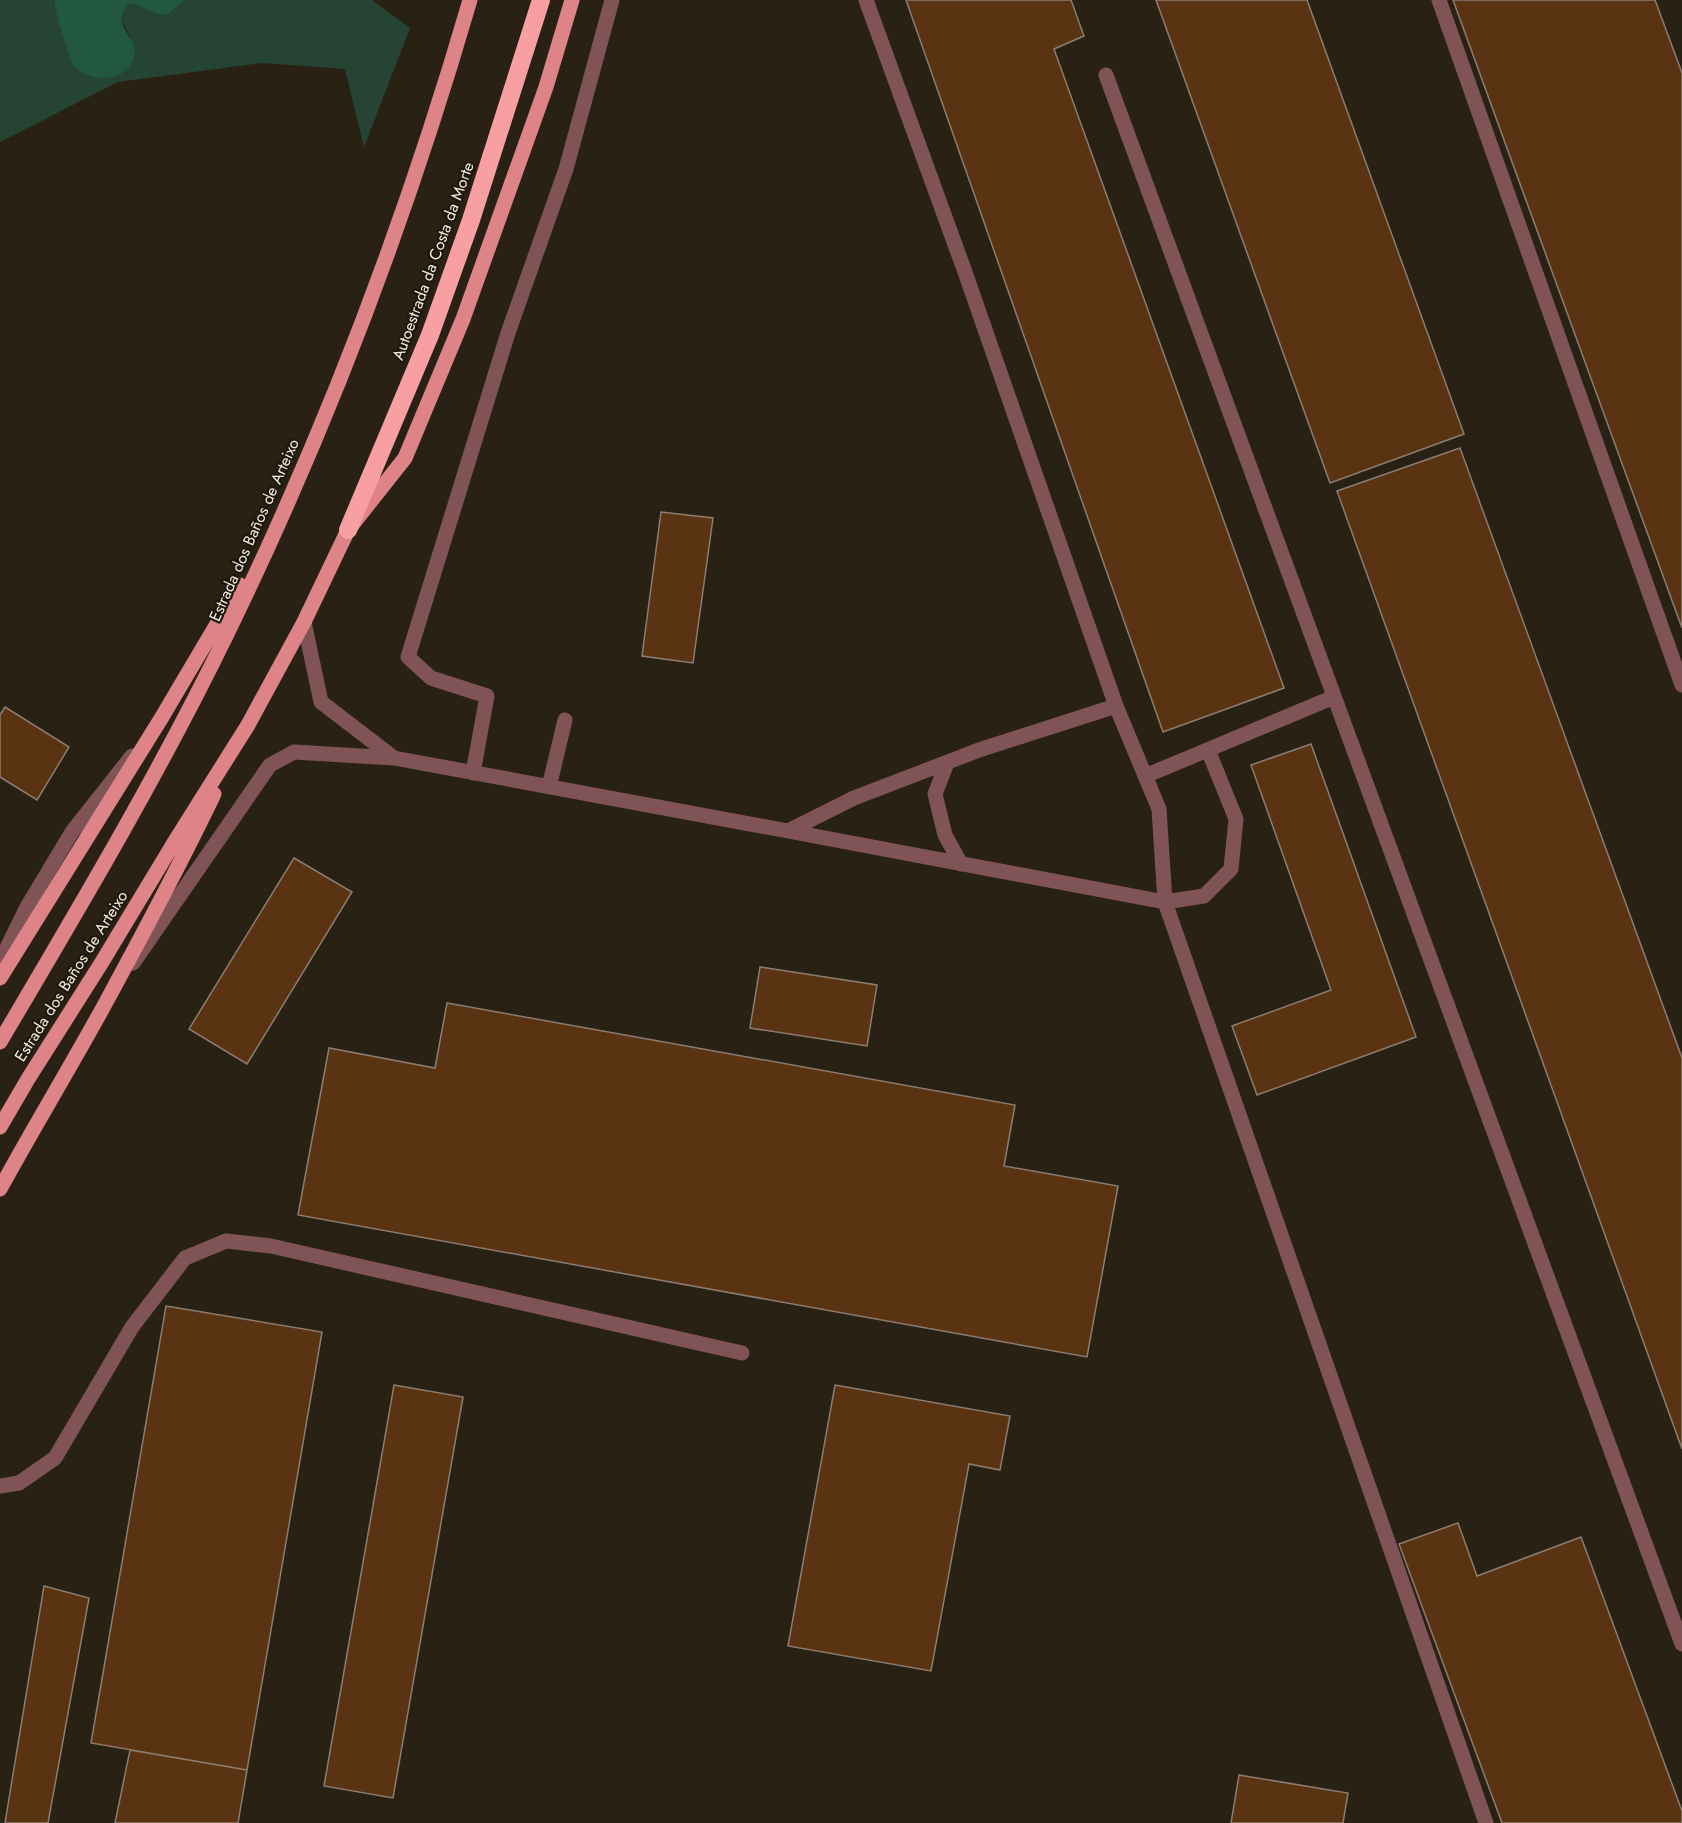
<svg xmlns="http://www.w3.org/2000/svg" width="1682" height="1823" font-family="Jost,sans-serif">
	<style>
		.green { fill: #264434 }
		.forest { fill: #22583f }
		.building { fill: #5a3412; stroke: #8c7c71; stroke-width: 1.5 }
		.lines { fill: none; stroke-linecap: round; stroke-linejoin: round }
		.service { stroke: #805456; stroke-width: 15 }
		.primary { stroke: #de8388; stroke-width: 15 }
		.motorway { stroke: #f79fa2; stroke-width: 18 }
		.labels { text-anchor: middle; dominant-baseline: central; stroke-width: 4.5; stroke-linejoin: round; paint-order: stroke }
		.street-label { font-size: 16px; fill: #f1ebe3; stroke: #20180c }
	</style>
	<rect width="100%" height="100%" fill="#2a2115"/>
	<!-- green -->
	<path class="green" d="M0,0H54V5L131,38L122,22L123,9L130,3C145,7 152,15 167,15L185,0H372L410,28L364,147L345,69L262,63L118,82L0,142Z"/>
	<!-- forest -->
	<path class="forest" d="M54,0H185L167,15C152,15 145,7 130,3L124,9C123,13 121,19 122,23C125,33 136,41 135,53C132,81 92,85 75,67C70,62 54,8 54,0Z"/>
	<!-- building -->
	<path class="building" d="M906,0H1071L1084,36L1054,49L1284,688L1163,732Z
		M1156,0H1307L1464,434L1330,483Z
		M1453,0H1655L1682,73V628Z
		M1460,448L1682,1058V1449L1337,491Z
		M661,512L713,518L693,663L642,656Z
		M5,707L69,747L37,800L0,777V715Z
		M1311,744L1416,1037L1257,1095L1232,1026L1331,990L1251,765Z
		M294,858L352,892L247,1064L189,1029Z
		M760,967L877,985L867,1046L750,1028Z
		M447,1003L1015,1105L1004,1166L1118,1186L1087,1357L298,1215L329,1048L435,1068Z
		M166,1306L322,1332L247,1770L91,1743Z
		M394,1385L463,1397L393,1798L324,1786Z
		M835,1385L1010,1416L1000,1470L969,1464L931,1671L788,1646Z
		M1458,1523L1477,1576L1581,1537L1682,1811V1823H1502L1399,1544Z
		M44,1586L89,1598L48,1823H5Z
		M130,1750L247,1770L238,1823H115Z
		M1239,1775L1348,1793L1343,1823H1231Z"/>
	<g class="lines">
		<!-- service -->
		<path class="service" d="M866,0L965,272L1116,706L1159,809L1165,902L1486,1823
			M1439,0L1682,685
			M1106,75L1682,1644
			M304,622L321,702L394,758
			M1116,706L979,750L854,798L788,831L1165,902L1204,896L1231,869L1236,819L1208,750
			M947,763L935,794L945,835L961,864
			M473,773L487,696L431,678L408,657L508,333L566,169L612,0
			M1145,776L1334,697
			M549,787L565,720
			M0,962L27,907L72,832L132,756
			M133,963L270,765L294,752L394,758L788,831
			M0,1486L19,1483L55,1458L132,1327L185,1258L226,1241L271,1246L742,1353"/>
		<!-- primary -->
		<path class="primary" d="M0,978L162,717L240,585
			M0,1042C79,908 159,774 227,634C326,431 407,217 470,0
			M0,1127L28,1079L102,962L175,841L248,725L304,622L348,530L405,458L463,319L546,87L572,0
			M0,1189C34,1127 71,1066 105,1004C143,934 180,865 214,794"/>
		<!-- motorway -->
		<path class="motorway" d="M348,530L430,335L471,220L541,0"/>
	</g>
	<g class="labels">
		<!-- street labels -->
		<g class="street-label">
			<text transform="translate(433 261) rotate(-70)">Autoestrada da Costa da Morte</text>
			<text transform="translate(254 530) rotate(-66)">Estrada dos Baños de Arteixo</text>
			<text transform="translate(71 976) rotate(-58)">Estrada dos Baños de Arteixo</text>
		</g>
	</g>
</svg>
